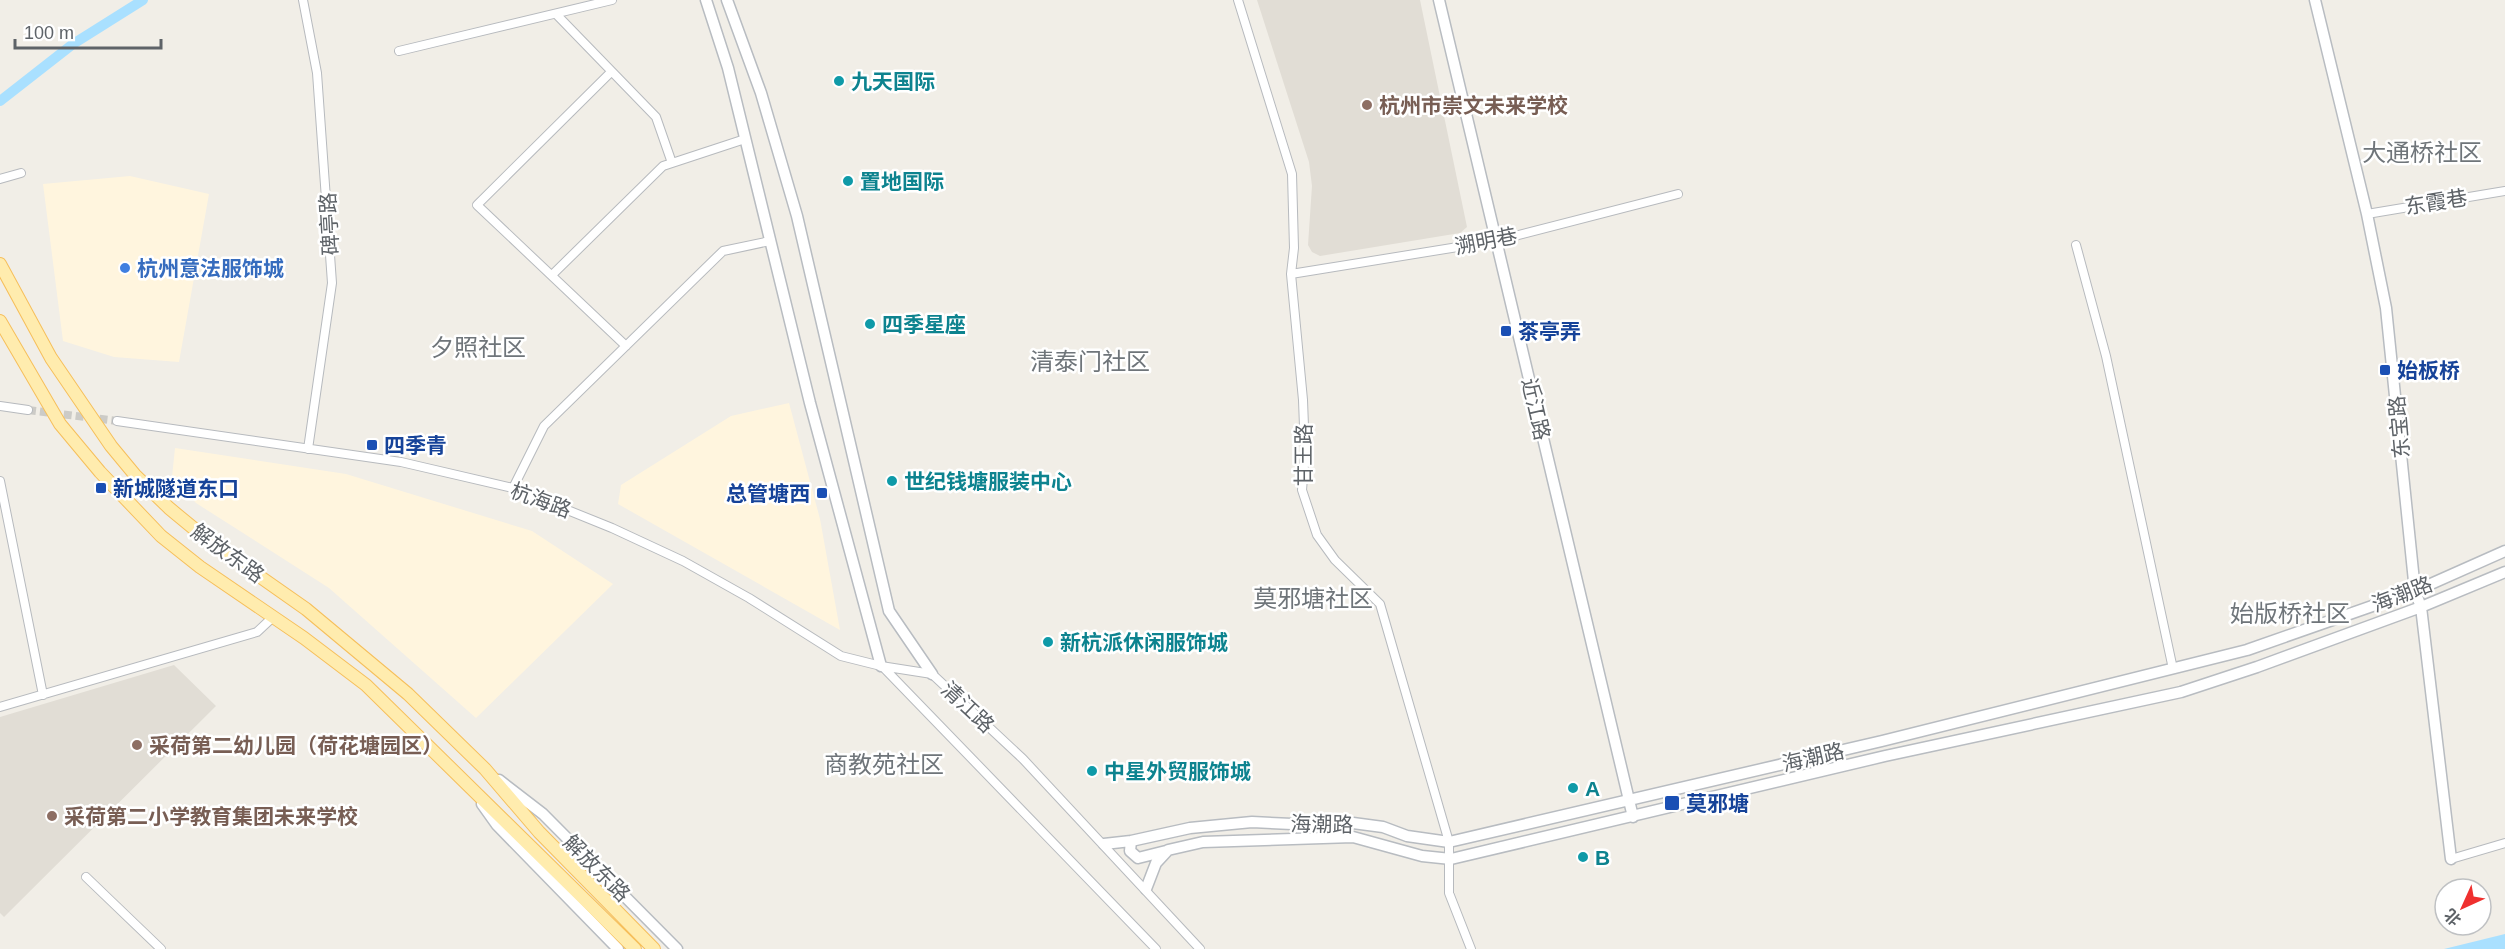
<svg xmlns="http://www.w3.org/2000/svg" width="2505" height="949" font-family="Helvetica,'Noto Sans SC',sans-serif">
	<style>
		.commercial { fill: #fff5de }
		.education { fill: #e1ddd5 }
		.water { fill: #a9e0ff }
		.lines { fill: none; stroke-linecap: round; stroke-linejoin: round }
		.canal { stroke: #a9e0ff; stroke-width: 10 }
		.street-tunnel { stroke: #cccbc7; stroke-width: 8; stroke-dasharray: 8 4; stroke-linecap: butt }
		.street-casing { stroke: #b7babe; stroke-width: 10 }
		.secondary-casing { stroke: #b8bcc1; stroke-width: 13 }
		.primary-casing { stroke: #f6bf5b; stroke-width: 14 }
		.street { stroke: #fff; stroke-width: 8 }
		.secondary { stroke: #fff; stroke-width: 10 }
		.primary { stroke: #ffecae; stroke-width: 12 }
		.culture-dot { fill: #0f9aa8; stroke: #fff; stroke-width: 2 }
		.education-dot { fill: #8d6e63; stroke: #fff; stroke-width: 2 }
		.shop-dot { fill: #3f7fe0; stroke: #fff; stroke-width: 2 }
		.transit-dot { fill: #1a4fb4; stroke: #fff; stroke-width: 2 }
		.labels { text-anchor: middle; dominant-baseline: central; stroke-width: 5; stroke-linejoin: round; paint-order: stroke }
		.culture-label { font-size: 21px; font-weight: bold; fill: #0d838f; stroke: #fff; text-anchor: start }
		.education-label { font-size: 21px; font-weight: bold; fill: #785e54; stroke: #fff; text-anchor: start }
		.street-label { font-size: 21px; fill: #5e6368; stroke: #fff }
		.shop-label { font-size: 21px; font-weight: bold; fill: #366cbe; stroke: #fff; text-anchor: start }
		.transit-label { font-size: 21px; font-weight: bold; fill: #164399; stroke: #fff; text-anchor: start }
		.quarter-label { font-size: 24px; fill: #6f757a; stroke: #fff }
	</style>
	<rect width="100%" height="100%" fill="#f1eee7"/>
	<!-- commercial -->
	<path class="commercial" d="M130,176L209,194L179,362L114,357L63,341L43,184Z
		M789,403L820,519L840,630L618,504L621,485L731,416Z
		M175,448L346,474L532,531L613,584L476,718L329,588L196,503L172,477Z"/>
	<!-- education -->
	<path class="education" d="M1257,0H1420L1467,227L1460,233L1320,256L1312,252L1308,245L1312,186L1309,162Z
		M174,665L216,706L4,917L0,913V717Z"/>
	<!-- water -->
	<path class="water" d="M2505,934V949H2444Z"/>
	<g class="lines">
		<!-- canal -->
		<path class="canal" d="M0,101L73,44L143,0"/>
		<!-- street-tunnel -->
		<path class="street-tunnel" d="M28,410L117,421"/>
		<!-- street casing -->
		<g class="street-casing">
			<path id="street" d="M303,0L317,73L332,283L308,449
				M1238,0L1292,174L1294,248L1291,274L1303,400L1305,453L1302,490L1317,535L1335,560L1380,604L1449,842V893L1471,949
				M556,14L656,117L672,163
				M399,51L612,0
				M611,72L477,205L626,346
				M0,179L21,173
				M2367,214L2505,191
				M2076,245L2106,356L2173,669
				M1291,274L1495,241L1678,194
				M552,275L663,166L745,139
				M0,406L28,410
				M117,421L401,462L513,488L612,528L683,561L749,598L841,656L881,666L932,674L1023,759L1200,949
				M0,481L43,695
				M513,488L544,426L723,251L770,241
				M882,666L1156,949
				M0,707L257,632L273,617
				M2451,859L2505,843
				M86,877L161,949"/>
		</g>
		<!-- secondary casing -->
		<g class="secondary-casing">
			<path id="secondary" d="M706,0L728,68L810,403L881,666
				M727,0L761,93L797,216L889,611L932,674
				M1439,0L1633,817
				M2315,0L2367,214L2386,308L2415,591L2421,607L2451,859
				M499,780L543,814L677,949
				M482,804L497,825L618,949
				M1131,841L1130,851L1138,858L1166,851
				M1104,844L1131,841L1190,828L1252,822L1292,824L1338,821L1383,827L1407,836L1449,842L1882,741L2247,650L2415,591L2505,551
				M1146,889L1156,863L1168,850L1203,842L1353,837L1422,856L1451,859L1885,756L2181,692L2257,667L2421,607L2505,572"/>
		</g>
		<!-- primary casing -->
		<g class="primary-casing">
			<path id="primary" d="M0,264L51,358L111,446L135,475L169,508L209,541L306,609L408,694L485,769L539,832L654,949
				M0,321L60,424L100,472L161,536L200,567L304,638L366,685L635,949"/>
		</g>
		<!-- street -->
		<use href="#street" class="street"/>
		<!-- secondary -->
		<use href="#secondary" class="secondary"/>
		<!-- primary -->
		<use href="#primary" class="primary"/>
	</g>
	<!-- markers -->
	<g class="culture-dot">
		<circle cx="839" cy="81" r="6"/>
		<circle cx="848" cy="181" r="6"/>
		<circle cx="870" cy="324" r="6"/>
		<circle cx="892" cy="481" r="6"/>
		<circle cx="1048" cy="642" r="6"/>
		<circle cx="1092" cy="771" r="6"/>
		<circle cx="1573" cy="788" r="6"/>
		<circle cx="1583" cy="857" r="6"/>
	</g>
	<g class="education-dot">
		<circle cx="1367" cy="105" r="6"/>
		<circle cx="137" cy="745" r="6"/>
		<circle cx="52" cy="816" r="6"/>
	</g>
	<circle class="shop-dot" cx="125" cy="268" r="6"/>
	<g class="transit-dot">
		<rect x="1500" y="325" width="12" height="12" rx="3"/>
		<rect x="2379" y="364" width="12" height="12" rx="3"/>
		<rect x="366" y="439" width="12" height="12" rx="3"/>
		<rect x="95" y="482" width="12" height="12" rx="3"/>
		<rect x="816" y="487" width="12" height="12" rx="3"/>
		<rect x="1664" y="795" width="16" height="16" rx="3"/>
	</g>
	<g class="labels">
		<!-- culture labels -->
		<g class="culture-label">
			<text x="851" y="81">九天国际</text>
			<text x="860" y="181">置地国际</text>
			<text x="882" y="324">四季星座</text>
			<text x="904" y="481">世纪钱塘服装中心</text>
			<text x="1060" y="642">新杭派休闲服饰城</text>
			<text x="1104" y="771">中星外贸服饰城</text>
			<text x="1585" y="788">A</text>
			<text x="1595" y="857">B</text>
		</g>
		<!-- education labels -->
		<g class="education-label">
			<text x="1379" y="105">杭州市崇文未来学校</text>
			<text x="149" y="745">采荷第二幼儿园（荷花塘园区）</text>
			<text x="64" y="816">采荷第二小学教育集团未来学校</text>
		</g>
		<!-- street labels -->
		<g class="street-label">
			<text transform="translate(2436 202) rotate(-9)">东霞巷</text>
			<text transform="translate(329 224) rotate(-93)">碑亭路</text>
			<text transform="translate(1486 241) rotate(-11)">溯明巷</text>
			<text transform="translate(1536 409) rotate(77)">近江路</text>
			<text transform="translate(2399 427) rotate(-95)">东宝路</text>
			<text transform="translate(1303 455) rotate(-90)">甘王路</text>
			<text transform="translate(541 500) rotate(20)">杭海路</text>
			<text transform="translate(228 553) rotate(36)">解放东路</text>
			<text transform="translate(2402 594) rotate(-21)">海潮路</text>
			<text transform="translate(968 707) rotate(43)">清江路</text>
			<text transform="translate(1813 757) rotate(-13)">海潮路</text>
			<text transform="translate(1322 824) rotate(1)">海潮路</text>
			<text transform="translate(597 868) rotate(45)">解放东路</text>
		</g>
		<!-- shop labels -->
		<g class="shop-label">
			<text x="137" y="268">杭州意法服饰城</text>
		</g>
		<!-- transit labels -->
		<g class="transit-label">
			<text x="1518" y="331">茶亭弄</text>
			<text x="2397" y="370">始板桥</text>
			<text x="384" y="445">四季青</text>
			<text x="113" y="488">新城隧道东口</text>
			<text x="810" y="493" text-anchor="end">总管塘西</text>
			<text x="1686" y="803">莫邪塘</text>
		</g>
		<!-- quarter labels -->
		<g class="quarter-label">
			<text x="2422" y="152">大通桥社区</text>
			<text x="478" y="347">夕照社区</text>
			<text x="1090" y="361">清泰门社区</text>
			<text x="1313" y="598">莫邪塘社区</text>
			<text x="2290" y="613">始版桥社区</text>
			<text x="884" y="764">商教苑社区</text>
		</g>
	</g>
	<!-- north arrow -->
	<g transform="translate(2463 907) rotate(225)"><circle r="28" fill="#ffffff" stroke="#bfc1c3" stroke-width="1.5"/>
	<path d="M0-4.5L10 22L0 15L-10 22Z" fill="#ef302f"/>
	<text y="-9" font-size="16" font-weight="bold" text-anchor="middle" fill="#5e6368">北</text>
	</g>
	<!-- scale -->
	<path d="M15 39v9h146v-9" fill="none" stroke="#5e6368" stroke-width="3"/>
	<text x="24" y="39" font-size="18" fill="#5e6368" stroke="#ffffff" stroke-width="4.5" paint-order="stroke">100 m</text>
</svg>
